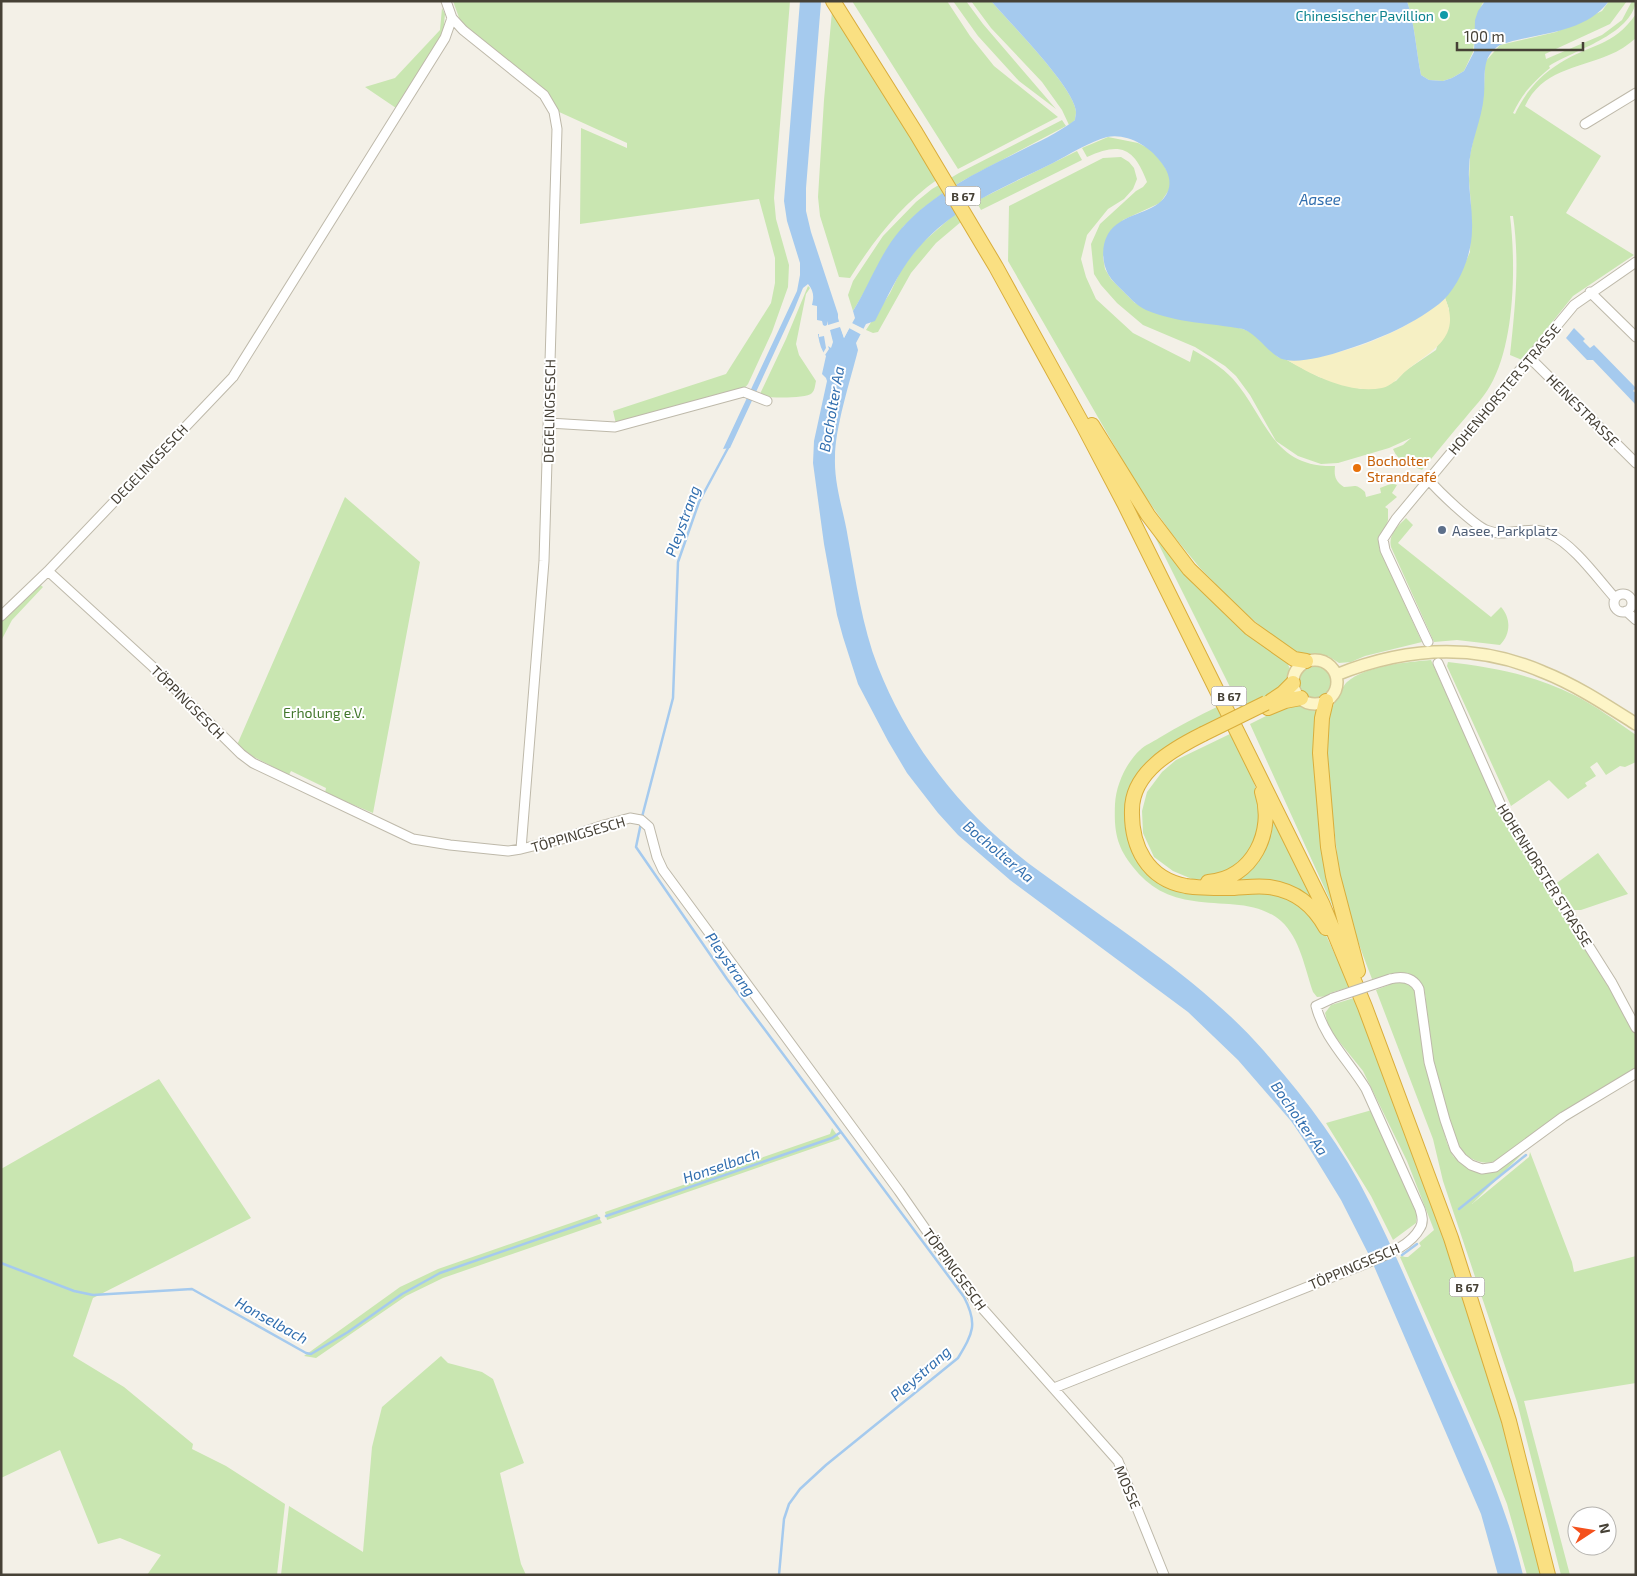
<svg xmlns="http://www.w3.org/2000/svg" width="1637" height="1576" font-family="'Exo 2',sans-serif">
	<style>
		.green { fill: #c9e6b1 }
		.sand { fill: #f6f0c4 }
		.water { fill: #a5caee }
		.pier { fill: #f3f0e7 }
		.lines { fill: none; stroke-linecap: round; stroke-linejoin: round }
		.stream { stroke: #a5caee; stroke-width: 2.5 }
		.minor-casing { stroke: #beb9aa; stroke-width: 11 }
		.secondary-casing { stroke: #d2c798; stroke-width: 14 }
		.trunk-casing { stroke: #d9ad3b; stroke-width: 16 }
		.minor { stroke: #fff; stroke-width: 9 }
		.secondary { stroke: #fdf5c7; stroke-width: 11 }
		.trunk { stroke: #fae082; stroke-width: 14 }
		.minor-bridge-casing { stroke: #beb9aa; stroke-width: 11; stroke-linecap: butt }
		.trunk-bridge-casing { stroke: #d9ad3b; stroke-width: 16; stroke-linecap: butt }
		.minor-bridge { stroke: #fff; stroke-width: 9 }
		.trunk-bridge { stroke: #fae082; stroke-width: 14 }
		.culture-dot { fill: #0f9aa8; stroke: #fff; stroke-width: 2 }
		.food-dot { fill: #e8710a; stroke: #fff; stroke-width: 2 }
		.service-dot { fill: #5c6f8a; stroke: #fff; stroke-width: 2 }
		.labels { text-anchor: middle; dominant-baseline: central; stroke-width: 4; stroke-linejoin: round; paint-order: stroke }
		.shield { fill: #fff; stroke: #7e7a72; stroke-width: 1 }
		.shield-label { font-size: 12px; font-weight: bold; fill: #464136 }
		.culture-label { font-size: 14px; fill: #0d838f; stroke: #fff; text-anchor: end }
		.street-label { font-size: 14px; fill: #464136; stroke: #fff }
		.food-label { font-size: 14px; fill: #c56008; stroke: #fff; text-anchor: start }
		.service-label { font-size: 14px; fill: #4e5e75; stroke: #fff; text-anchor: start }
		.park-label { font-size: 14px; fill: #41762b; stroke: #fff }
		.water-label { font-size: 15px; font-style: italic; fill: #326faf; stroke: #fff }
	</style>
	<rect width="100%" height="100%" fill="#f3f0e7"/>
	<!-- green -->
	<path class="green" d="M453,1H790L774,198L776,219L789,265L788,287L772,332L748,384L743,390L616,424L613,411L726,374L771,303L775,283V258L759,199L580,224L581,128L627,148V143L557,111L548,94L462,26Z
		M852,1H947L970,36L994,66L1058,117L958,169Z
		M953,1H966L983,24L1056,109L1019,81L978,36Z
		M971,1H991C1009,22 1075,88 1076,112C1076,115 1075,117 1075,120L1069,125L1062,110L1042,82L991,28Z
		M1407,1H1485L1482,4L1475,32L1473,52L1464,71L1452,78L1443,81L1429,80L1421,75C1416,50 1415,25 1407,1Z
		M1609,1H1627L1610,24L1545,54L1546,59L1602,35L1622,20L1632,1H1636C1631,35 1574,50 1549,66L1550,68C1533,82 1522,94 1513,113L1515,114C1525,93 1539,76 1560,63C1590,44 1613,47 1636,14V38C1628,45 1619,51 1609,55C1576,69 1542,70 1525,106L1601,156L1566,213L1634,255L1573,296L1522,360L1510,355C1515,308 1520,263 1513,216H1510C1516,264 1515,344 1490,386C1484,397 1474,407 1466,417C1451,434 1437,452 1422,470C1410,465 1398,462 1393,449L1403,445L1411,438L1389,448L1338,463L1321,464L1298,456L1276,441L1250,395L1236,376L1225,366L1195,347L1143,325L1117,303L1101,285L1094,274L1091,244L1100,224L1136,191L1143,187L1147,182C1134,147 1120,142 1087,157L1082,148L1108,137L1138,143L1150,149L1161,161L1169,174L1171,183L1169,190L1160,203L1123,220L1103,257L1105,269L1111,279L1135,303L1243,329L1253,333L1278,357L1287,360L1319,377L1361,389L1396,381L1405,371L1436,350L1449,309L1445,298L1458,279L1470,252L1471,205L1469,181L1470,155L1484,89L1485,62L1500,45L1556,32L1602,11Z
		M442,8L445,14L443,35L396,108L365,87L395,78L440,30Z
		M832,11L938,179C901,205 874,240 850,278L839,277L820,216L818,197L824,100Z
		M1062,120L1066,126L964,180L943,193L922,209L903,227L853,311L848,295L853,281L883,236L916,202L932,189L959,173Z
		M1077,151L1082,160L981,210L976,201Z
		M1121,157L1129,162L1134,168L1137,179L1133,189L1124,199L1108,209L1087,235L1081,259L1086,277L1096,299L1133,333L1190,362L1193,350C1207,358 1222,367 1233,379C1267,418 1272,468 1335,466C1334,476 1335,481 1344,487C1355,487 1355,483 1365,492L1366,497L1381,493L1380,488C1386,486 1391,482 1397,485L1392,493L1397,497L1385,507L1388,509V520L1379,548L1422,642L1365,656L1351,662L1339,663L1328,656H1300L1267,632L1235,604L1200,568L1172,534L1137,485L1008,261L1009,206L1103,158Z
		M956,213L962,221L936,243L911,273L878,332L873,333L866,330L890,293L903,266L922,243Z
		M808,286L810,288L806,294L796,344L799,355L816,381C815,385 815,390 812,393C806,399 768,398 759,396L786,339Z
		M345,497L420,562L373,813L325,793L326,788L291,771L289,775L254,757L237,745Z
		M1406,518L1413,525L1398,543L1491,617L1501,607C1511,618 1511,634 1500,645L1457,640L1434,642L1391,547C1388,534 1398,526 1406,518Z
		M1147,521L1287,662L1290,669L1289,678L1275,694L1240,707Z
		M38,583L43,587L12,620L1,641V620Z
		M1431,660L1489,789L1517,843L1600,972L1630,1024L1636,1035V1069C1604,1087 1572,1106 1542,1127C1528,1137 1508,1157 1492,1162C1483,1165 1468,1159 1462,1151C1445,1128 1431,1057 1427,1027C1425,1011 1430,987 1415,977C1403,967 1385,977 1372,979C1360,948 1349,917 1341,885C1338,869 1337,853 1335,836C1330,796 1324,755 1330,715C1331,708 1342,687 1347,682C1365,666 1407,662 1431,660Z
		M1448,662C1492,667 1534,675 1574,695C1596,706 1616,721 1636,735V762L1625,767L1620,766L1606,775L1597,762L1590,767L1596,776L1585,783L1587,786L1568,799L1549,780L1511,806L1447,666Z
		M1299 682a17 17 0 1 1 34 0a17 17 0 1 1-34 0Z
		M1292,703L1319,709L1337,907L1334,909L1250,724Z
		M1219,706L1224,716L1199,729L1158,756L1126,821L1127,835L1132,847L1156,877L1258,889L1290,896L1319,920L1350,987L1330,993V996L1317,997L1313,992C1305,969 1300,938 1281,921C1256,900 1224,906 1194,901C1169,898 1148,887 1133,867C1116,846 1114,830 1115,804C1116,785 1126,763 1140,750C1145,745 1153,742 1159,738C1179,726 1198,716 1219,706Z
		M1232,733L1253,780L1261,805L1262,827L1245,860L1209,880L1192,879L1173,871L1154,857L1143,833L1142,811L1147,792L1162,772L1176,760Z
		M1268,806L1329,923L1303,896L1225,884L1244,871Z
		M1598,853L1628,894L1581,910H1569L1554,885Z
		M1399,981L1410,983L1416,992L1433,1092L1447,1143L1453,1156L1467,1168L1485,1173L1496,1171L1524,1152L1472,1204L1529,1157L1530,1152L1572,1262L1574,1272L1636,1256V1383L1524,1401L1570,1575H1561L1517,1402L1443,1181L1433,1139L1376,990Z
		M1354,998L1442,1226L1515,1462L1543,1575H1527L1507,1504L1490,1461L1400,1257L1402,1256L1405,1257H1408L1421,1246L1419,1243L1434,1230L1407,1161L1363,1071L1329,1029L1325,1013L1331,1005Z
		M159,1079L251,1218L93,1298L73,1356L124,1387L193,1444L192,1449L226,1466L285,1504L277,1575H147L161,1555L120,1538L98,1544L60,1450L1,1478V1169Z
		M1372,1110L1417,1215L1416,1223L1393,1240L1371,1196L1326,1123Z
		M832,1128L840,1139L607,1220L605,1212L830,1134Z
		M597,1214L602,1223L443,1278L406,1296L316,1358L304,1356L400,1287L438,1269Z
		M441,1356L448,1363L482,1372L493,1379L524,1463L500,1473L521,1564L526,1575H281L289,1506L363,1552L372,1447L382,1407Z"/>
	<!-- sand -->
	<path class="sand" d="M1445,298C1462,338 1433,349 1406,371C1399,377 1392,386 1382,388C1349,394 1314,376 1287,360C1344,357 1401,335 1445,298Z"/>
	<!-- water -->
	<path class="water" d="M800,1L821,2L806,188V211L811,232L838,314V318L844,338L855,318L853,311C870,284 880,253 901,229C933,193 976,173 1018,152C1038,142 1058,133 1075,120C1075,117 1076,115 1076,112C1075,88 1009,22 991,1H1407C1415,25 1416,50 1421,75L1429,80L1443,81L1452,78L1464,71L1474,52L1475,20L1478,11L1485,1H1609C1584,35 1536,32 1500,45C1480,57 1486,76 1484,95C1482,121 1469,144 1469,169C1468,189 1473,210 1472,230C1472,254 1459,288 1439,304C1425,315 1407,325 1390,333C1369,342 1298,371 1278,357C1264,348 1259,336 1243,329C1211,323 1176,323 1146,310C1137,306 1130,298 1123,291C1118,286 1112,281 1108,274C1102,262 1101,246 1108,234C1121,213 1152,214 1164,198C1174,185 1169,172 1160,161C1149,146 1127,133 1107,137C1091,141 1068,155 1053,163C1007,186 957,205 922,244C901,266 889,294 875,321L866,324L856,343L858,350C850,382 835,427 835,458C834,485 844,512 848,538C856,581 862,626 878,667C906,738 953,801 1011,849C1028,864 1046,876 1064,889C1133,939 1207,986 1264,1051C1304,1097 1342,1146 1369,1201C1396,1253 1418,1308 1442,1362C1472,1431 1505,1500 1523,1575H1498L1481,1514L1370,1257L1341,1200L1306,1143L1291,1121L1238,1060L1188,1012L1010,880L958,835L938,813L907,773L888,741L858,684L843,637L837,615L824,544L813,463L814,441L827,381L826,378L822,374L826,356C816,344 817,321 817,306L812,305C814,297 814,291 808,284L803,288L794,310L730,448L723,449L797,291L800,275V263L787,221L784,201Z
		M1574,328L1585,339L1583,341L1590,348L1594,345L1636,388L1633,391L1636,393V405L1593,360H1587L1566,338Z"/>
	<!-- pier -->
	<path class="pier" d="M817,320L822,321L823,325L825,326L827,325V321L828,325L841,321L844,332L850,322L864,329L862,335L849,328L844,338L840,327L830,330L833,342L831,348L828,346L829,349L825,355L823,353L826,348L824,336L819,337V334H816L815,329V324Z"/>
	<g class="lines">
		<!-- stream -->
		<path class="stream" d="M642,817L673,698L678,562L699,502L728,448
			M641,823L636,847L727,979L964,1297C978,1324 973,1333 958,1358L826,1465L800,1489L789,1504L784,1519L779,1575
			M1459,1209L1526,1155
			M606,1216L832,1138L841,1132
			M1402,1255L1417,1244
			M1,1263L74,1291L93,1295L192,1289L306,1353L311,1354L348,1332L402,1294L440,1273L599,1218"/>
		<!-- minor casing -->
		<g class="minor-casing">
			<path id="minor" d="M446,1L452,18L463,30L544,95L554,112L557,129L544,561L521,849
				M1585,124L1636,93
				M1590,292L1636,337
				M1530,358L1636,463
				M549,423L615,427L744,392L767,401
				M1429,480C1438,491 1474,525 1486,530C1491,532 1497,533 1501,533C1518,533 1534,526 1550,534C1573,544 1598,579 1615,598
				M48,571L153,667L241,754L253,763L413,839L450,845L508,851L521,849L562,839L604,825L630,818L641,820L649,827L657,857L663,870L899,1191L974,1299L1118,1461L1164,1575
				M1614 603a9 9 0 1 1 18 0a9 9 0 1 1-18 0Z
				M1626,611L1636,620
				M1,616L48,571L233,377L445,38L452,18
				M1428,642L1385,550L1383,539L1396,519L1574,305L1636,262
				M1438,663L1503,810L1612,983L1636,1028
				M1390,979C1402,976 1413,977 1419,989L1429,1062L1445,1120L1455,1149L1462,1158L1471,1165L1482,1169L1495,1167L1563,1117L1636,1073
				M1054,1388L1365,1264C1383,1256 1410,1247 1420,1228C1424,1222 1422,1215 1420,1209L1366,1089C1349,1061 1324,1038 1316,1006L1333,998"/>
		</g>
		<!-- secondary casing -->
		<g class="secondary-casing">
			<path id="secondary" d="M1293 682a22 22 0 1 1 44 0a22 22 0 1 1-44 0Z
				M1336,675C1405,647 1474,642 1543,672C1576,685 1606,705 1636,724"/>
		</g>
		<!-- trunk casing -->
		<g class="trunk-casing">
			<path id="trunk" d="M833,1L916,133L996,267L1083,425L1124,503L1322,903L1365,1007L1451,1238L1509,1421L1548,1575
				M1092,425L1148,515L1189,569L1250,628L1294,659L1306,661
				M1271,701L1283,693L1293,683
				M1326,701L1322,718L1320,753L1328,847L1333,876L1358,971
				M1268,708L1285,701L1301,698
				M1203,734C1173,749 1132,772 1132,810C1131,846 1147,879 1186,886C1199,888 1214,888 1228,888C1241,888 1256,885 1269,887C1296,891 1313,905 1326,928
				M1208,882C1253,879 1275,831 1262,792"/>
		</g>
		<!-- minor -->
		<use href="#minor" class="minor"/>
		<!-- secondary -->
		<use href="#secondary" class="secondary"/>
		<!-- trunk -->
		<use href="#trunk" class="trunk"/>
		<!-- minor-bridge casing -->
		<g class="minor-bridge-casing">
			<path id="minor-bridge" d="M1333,998L1390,979"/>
		</g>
		<!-- trunk-bridge casing -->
		<g class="trunk-bridge-casing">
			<path id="trunk-bridge" d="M1203,734L1266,703"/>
		</g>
		<!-- minor-bridge -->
		<use href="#minor-bridge" class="minor-bridge"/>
		<!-- trunk-bridge -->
		<use href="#trunk-bridge" class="trunk-bridge"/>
	</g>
	<!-- markers -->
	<circle class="culture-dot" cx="1444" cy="15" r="5"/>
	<circle class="food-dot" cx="1357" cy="468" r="5"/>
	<circle class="service-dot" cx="1442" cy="530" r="5"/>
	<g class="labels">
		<!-- shield labels -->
		<g class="shield">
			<rect x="945.5" y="186.5" width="35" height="19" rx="4"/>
			<rect x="1211.5" y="686.5" width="35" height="19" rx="4"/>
			<rect x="1449.5" y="1277.5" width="35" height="19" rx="4"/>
		</g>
		<g class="shield-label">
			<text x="963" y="196">B 67</text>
			<text x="1229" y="696">B 67</text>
			<text x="1467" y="1287">B 67</text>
		</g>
		<!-- culture labels -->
		<g class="culture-label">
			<text x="1434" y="15">Chinesischer Pavillion</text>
		</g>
		<!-- street labels -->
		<g class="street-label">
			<text transform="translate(1504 389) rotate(-50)">HOHENHORSTER STRASSE</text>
			<text transform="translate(1583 410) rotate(45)">HEINESTRASSE</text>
			<text transform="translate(549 411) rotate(-89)">DEGELINGSESCH</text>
			<text transform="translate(149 464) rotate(-46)">DEGELINGSESCH</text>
			<text transform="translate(188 702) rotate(45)">TÖPPINGSESCH</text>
			<text transform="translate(578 834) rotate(-16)">TÖPPINGSESCH</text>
			<text transform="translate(1545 875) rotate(58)">HOHENHORSTER STRASSE</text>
			<text transform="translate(1354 1266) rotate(-23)">TÖPPINGSESCH</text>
			<text transform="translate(955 1269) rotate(54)">TÖPPINGSESCH</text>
			<text transform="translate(1128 1487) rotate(67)">MOSSE</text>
		</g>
		<!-- food labels -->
		<g class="food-label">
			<text x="1367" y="460">Bocholter<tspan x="1367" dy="16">Strandcafé</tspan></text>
		</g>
		<!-- service labels -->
		<g class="service-label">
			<text x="1452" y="530">Aasee, Parkplatz</text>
		</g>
		<!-- park labels -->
		<g class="park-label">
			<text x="324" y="712">Erholung e.V.</text>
		</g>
		<!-- water labels -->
		<g class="water-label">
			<text x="1320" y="199">Aasee</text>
			<text transform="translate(831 409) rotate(-80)">Bocholter Aa</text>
			<text transform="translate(682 521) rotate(-70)">Pleystrang</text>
			<text transform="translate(999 851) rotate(40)">Bocholter Aa</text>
			<text transform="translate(731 964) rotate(55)">Pleystrang</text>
			<text transform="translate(1300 1118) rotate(55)">Bocholter Aa</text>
			<text transform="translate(721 1165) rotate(-19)">Honselbach</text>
			<text transform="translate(272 1320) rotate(29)">Honselbach</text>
			<text transform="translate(920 1373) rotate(-41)">Pleystrang</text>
		</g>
	</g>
	<!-- border -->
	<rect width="1637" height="1576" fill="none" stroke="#464136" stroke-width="5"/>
	<!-- north arrow -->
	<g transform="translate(1592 1531) rotate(78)"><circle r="24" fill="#ffffff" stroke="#b5b3af"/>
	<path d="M0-4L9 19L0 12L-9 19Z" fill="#f4511d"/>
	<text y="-8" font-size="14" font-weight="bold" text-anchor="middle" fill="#464136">N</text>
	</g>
	<!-- scale -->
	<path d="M1457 42v8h126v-8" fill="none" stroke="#464136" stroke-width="2.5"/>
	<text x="1464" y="42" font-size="15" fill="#464136" stroke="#ffffff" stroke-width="4" paint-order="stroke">100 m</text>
</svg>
